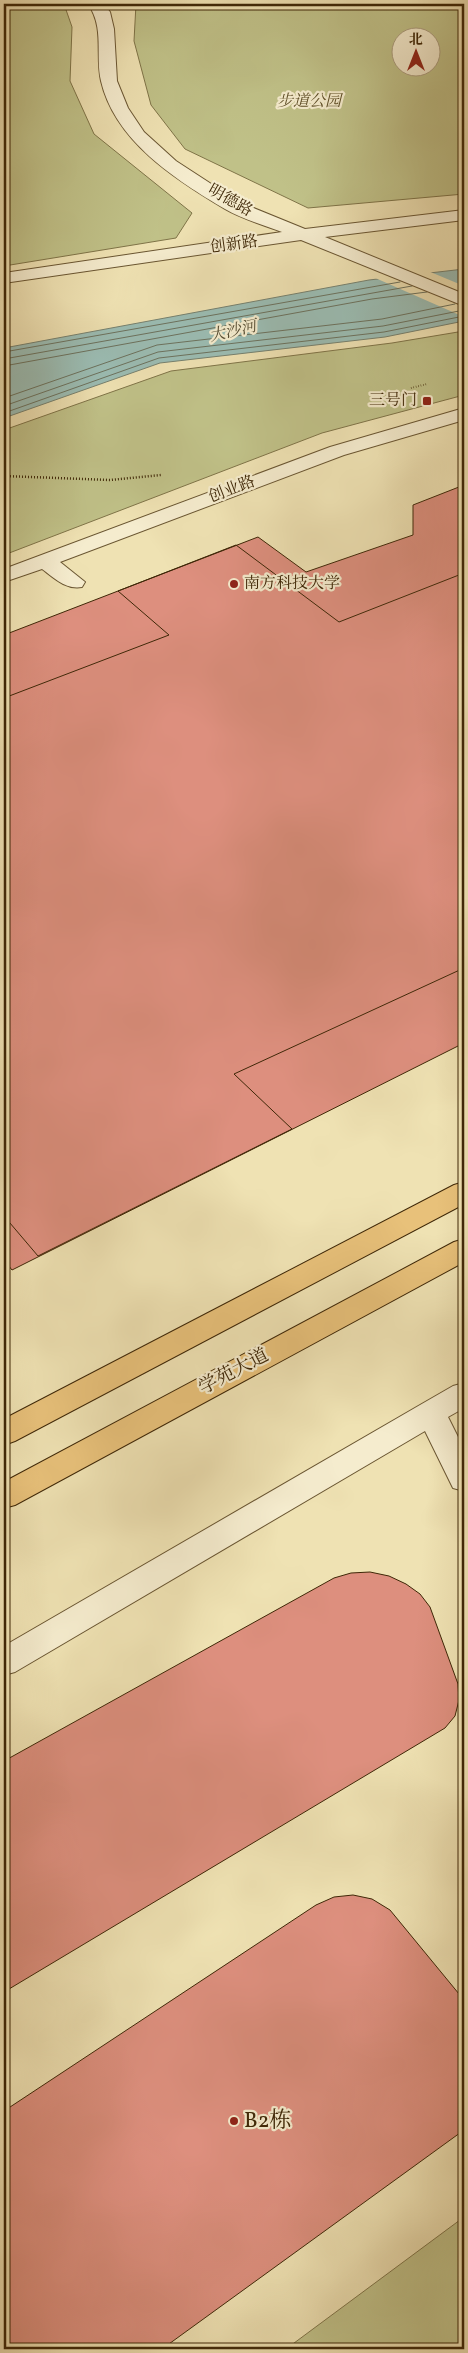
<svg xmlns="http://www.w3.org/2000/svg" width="468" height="2353" font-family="Vollkorn,'Noto Serif SC',serif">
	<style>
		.green { fill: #c0c188; stroke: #7f7448; fill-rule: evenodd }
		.water { fill: #9bbdb4; stroke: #76816f }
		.pier { fill: #efe2b3 }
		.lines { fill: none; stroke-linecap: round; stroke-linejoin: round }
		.shore { stroke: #6c725e; stroke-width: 1 }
		.building { fill: #dd8f7e; stroke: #3e2707 }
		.minor-casing { stroke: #6a5632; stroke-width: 2 }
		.major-casing { stroke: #3e2707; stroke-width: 2 }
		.path-far1 { stroke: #3e2707; stroke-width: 2; stroke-dasharray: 0.5 2; stroke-linecap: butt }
		.path { stroke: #3e2707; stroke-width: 2.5; stroke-dasharray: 1 2; stroke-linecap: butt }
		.minor { fill: #f5ecce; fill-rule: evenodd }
		.major { fill: #e8c17a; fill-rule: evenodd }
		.poi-dot { fill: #8f2418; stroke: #f5ecce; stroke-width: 2 }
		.labels { text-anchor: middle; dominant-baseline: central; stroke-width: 4.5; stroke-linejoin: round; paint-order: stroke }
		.far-park-label { font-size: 16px; font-style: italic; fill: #5e4e27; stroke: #f5ecce }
		.far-street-label { font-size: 16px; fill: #3e2707; stroke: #f5ecce }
		.far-water-label { font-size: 16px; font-style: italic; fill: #554c32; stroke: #f5ecce }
		.far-poi-label { font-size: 16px; fill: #3e2707; stroke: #f5ecce; text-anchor: end }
		.street-label { font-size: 19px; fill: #3e2707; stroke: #f5ecce }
		.near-poi-label { font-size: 22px; fill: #3e2707; stroke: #f5ecce; text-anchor: start }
	</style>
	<rect width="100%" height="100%" fill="#efe2b3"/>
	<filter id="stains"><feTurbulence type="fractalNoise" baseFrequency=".004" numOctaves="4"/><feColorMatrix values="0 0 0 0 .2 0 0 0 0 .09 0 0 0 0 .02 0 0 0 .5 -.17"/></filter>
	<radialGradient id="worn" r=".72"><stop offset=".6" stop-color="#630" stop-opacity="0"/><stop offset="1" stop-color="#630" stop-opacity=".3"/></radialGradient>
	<!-- green -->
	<path class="green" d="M4,4H64L72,27L70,81L94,134L192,213L176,238L4,266Z
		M136,4H464V194L308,208L185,149L151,105L134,41ZM400,38H430V68H400Z
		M464,331V395L322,433L4,555V430L171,371L392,343Z
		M464,2217V2349H286Z"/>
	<!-- water -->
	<path class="water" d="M464,269V321L385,337L160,363L4,418V348L369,280Z"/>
	<!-- pier -->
	<path class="pier" d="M428,271L464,286V317L373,277Z"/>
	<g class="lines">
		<!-- shore -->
		<path class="shore" d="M4,352L400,282
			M4,359L412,286
			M4,366L372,299L427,292
			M4,398L157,345L382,319L455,304
			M4,406L158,352L383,326L464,310
			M4,413L159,358L384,332L464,316"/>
	</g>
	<!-- building -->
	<path class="building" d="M464,485V1043L12,1270L4,1260V635L258,537L306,572L413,535V505Z
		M236,545L339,622L464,573V968L234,1074L292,1129L38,1256L4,1216V698L169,635L118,591Z
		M370,1572L389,1576L406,1584L420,1594L430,1607L458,1684L459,1700L455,1716L445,1728L4,1992V1761L334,1578L351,1573Z
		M353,1895L372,1899L390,1910L464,2000V2130L162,2349H4V2111L316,1905L334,1897Z"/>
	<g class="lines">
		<!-- minor casing -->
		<g class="minor-casing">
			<path id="minor" d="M88,4H104L110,12L114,29L117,81L128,108L144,132L176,161L239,202L305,229L464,210V220L325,237L464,294V306L301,240L4,283V273L282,232C263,225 242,219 225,209C176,180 115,141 101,81C95,55 105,28 88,4Z
				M464,408V420L344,455L60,562L85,582L82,587C66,590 54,578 42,569L4,582V569L330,447Z
				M464,1383V1408L448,1417L464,1449V1491L453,1488L425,1431L15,1672L4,1675V1646L420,1405L453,1386Z"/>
		</g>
		<!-- major casing -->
		<g class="major-casing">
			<path id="major" d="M464,1182V1204L15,1441L4,1445V1419L454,1185Z
				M464,1239V1262L15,1505L4,1508V1482L454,1242Z"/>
		</g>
		<!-- path-far1 -->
		<path class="path-far1" d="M411,388L427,384"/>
		<!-- path -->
		<path class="path" d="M4,476L110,480L161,475"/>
		<!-- minor -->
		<use href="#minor" class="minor"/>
		<!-- major -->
		<use href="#major" class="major"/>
	</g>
	<!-- markers -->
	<g class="poi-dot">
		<rect x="422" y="396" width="10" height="10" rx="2.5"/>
		<circle cx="234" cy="584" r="5"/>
		<circle cx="234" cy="2121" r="5"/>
	</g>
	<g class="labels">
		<!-- far-park labels -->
		<g class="far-park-label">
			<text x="309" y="102">步道公园</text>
		</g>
		<!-- far-street labels -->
		<g class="far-street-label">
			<text transform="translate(230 201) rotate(29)">明德路</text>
			<text transform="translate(234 245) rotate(-8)">创新路</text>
			<text transform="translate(232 490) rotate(-21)">创业路</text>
		</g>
		<!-- far-water labels -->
		<g class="far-water-label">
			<text transform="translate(233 332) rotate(-13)">大沙河</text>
		</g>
		<!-- far-poi labels -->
		<g class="far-poi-label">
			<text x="417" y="401">三号门</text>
			<text x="244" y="584" text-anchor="start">南方科技大学</text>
		</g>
		<!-- street labels -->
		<g class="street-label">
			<text transform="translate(234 1372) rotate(-28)">学苑大道</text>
		</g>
		<!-- near-poi labels -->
		<g class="near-poi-label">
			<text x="244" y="2121">B2栋</text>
		</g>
	</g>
	<!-- margin -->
	<rect width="468" height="2353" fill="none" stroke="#efe2b3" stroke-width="20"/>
	<rect x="5" y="5" width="458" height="2343" fill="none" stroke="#3e2707" stroke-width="2.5"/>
	<rect x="10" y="10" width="448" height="2333" fill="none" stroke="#3e2707"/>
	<!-- north arrow -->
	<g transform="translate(416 52)"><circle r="24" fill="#f5ecce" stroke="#ac9d7e"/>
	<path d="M0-4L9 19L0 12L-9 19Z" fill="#8f2418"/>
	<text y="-8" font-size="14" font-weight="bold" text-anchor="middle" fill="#3e2707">北</text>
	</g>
	<rect width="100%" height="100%" filter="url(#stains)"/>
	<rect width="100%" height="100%" fill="url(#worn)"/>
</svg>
